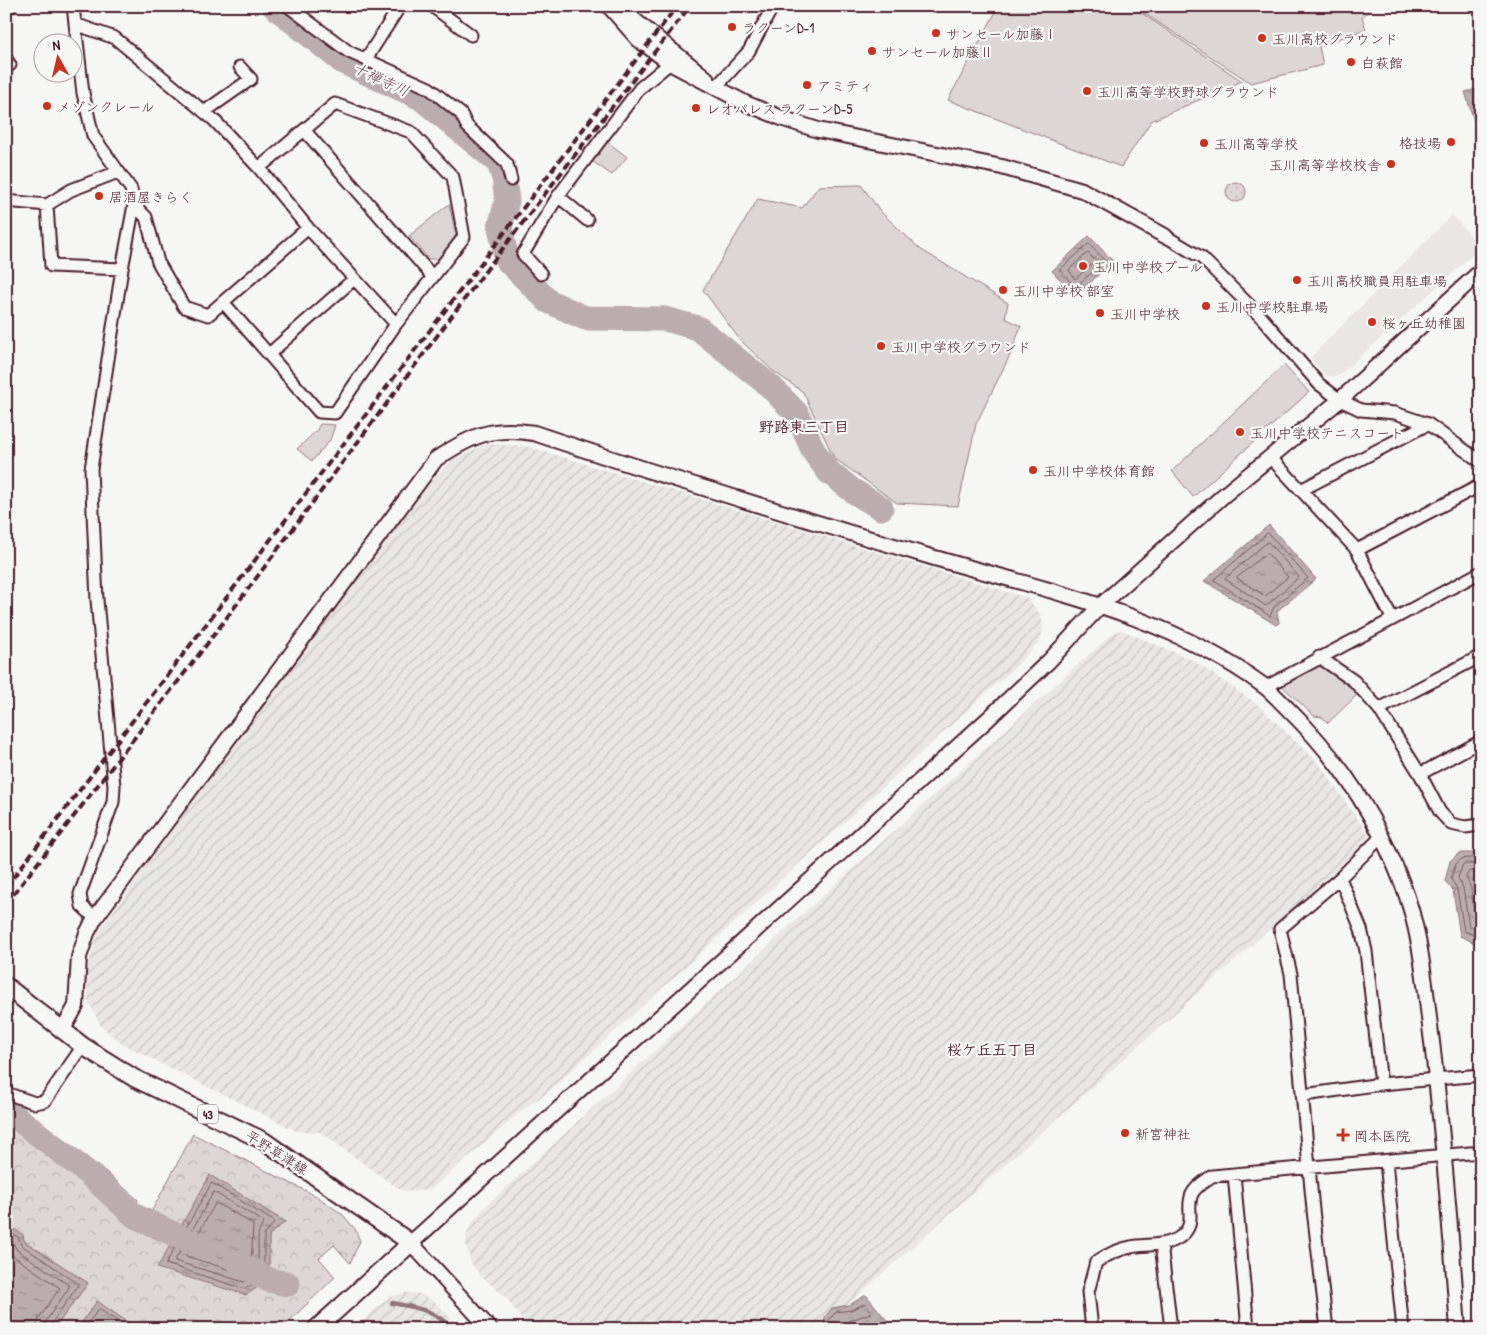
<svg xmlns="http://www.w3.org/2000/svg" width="1487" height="1335" font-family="'Patrick Hand','Klee One',sans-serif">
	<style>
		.built { fill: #e9e6e3 }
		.industrial { fill: url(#industrial-furrows) }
		.grass { fill: url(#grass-dots); stroke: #947a80 }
		.forest { fill: url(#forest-crowns); stroke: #947a80; fill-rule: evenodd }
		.green { fill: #ddd6d5; stroke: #947a80 }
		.water { fill: url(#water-ripples); stroke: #8e747a }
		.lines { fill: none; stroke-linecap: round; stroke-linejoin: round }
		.shore { stroke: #77585f; stroke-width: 1 }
		.stream { stroke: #8e747a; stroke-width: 4.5 }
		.river { stroke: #bbadae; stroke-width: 25 }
		.minor-casing { stroke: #4a1f2b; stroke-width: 15 }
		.tertiary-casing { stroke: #4a1f2b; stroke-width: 18 }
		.primary-casing { stroke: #4a1f2b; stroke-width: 20 }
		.minor { stroke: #f6f6f2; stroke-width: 11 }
		.tertiary { stroke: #f6f6f2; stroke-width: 14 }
		.primary { stroke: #f6f6f2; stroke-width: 16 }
		.rail { stroke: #4a1f2b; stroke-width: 4; stroke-dasharray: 8 4; stroke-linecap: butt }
		.poi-dot { fill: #c8321e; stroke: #f6f6f2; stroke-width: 2 }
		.labels { text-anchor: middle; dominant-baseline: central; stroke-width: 4.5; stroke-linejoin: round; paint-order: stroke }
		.shield { fill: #f6f6f2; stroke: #7e6067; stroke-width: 1 }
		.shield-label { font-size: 12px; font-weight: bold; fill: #4a1f2b }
		.poi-label { font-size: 14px; fill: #4a1f2b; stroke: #f6f6f2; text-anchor: start }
		.street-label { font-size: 14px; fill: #4a1f2b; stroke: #f6f6f2 }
		.water-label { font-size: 15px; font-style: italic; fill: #6c4a52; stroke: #f6f6f2 }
		.neighbourhood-label { font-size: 15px; font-weight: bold; fill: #4a1f2b; stroke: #f6f6f2 }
	</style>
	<defs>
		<pattern id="industrial-furrows" width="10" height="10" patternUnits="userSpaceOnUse" patternTransform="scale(1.25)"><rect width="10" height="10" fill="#e9e6e3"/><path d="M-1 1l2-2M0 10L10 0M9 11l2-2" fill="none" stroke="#c9c5c3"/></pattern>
		<pattern id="grass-dots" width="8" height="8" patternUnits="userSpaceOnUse" patternTransform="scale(1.25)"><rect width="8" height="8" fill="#ddd6d5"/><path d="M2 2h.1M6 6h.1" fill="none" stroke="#bfb7b7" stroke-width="1.8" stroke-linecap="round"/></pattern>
		<pattern id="forest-crowns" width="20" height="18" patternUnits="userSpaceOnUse" patternTransform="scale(1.25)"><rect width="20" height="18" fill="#ddd6d5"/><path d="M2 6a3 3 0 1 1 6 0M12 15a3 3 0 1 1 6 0" fill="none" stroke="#bfb7b7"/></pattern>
		<pattern id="water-ripples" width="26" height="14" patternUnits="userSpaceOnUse" patternTransform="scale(1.25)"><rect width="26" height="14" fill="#bbadae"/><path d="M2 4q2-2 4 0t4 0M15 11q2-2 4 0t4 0" fill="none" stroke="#9a8c8e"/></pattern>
	</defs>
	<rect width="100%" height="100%" fill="#f6f6f2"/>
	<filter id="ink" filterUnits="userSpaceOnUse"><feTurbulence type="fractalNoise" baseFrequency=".02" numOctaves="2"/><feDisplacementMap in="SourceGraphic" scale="10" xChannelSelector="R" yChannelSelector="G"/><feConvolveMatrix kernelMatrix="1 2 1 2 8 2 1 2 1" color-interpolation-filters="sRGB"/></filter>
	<g filter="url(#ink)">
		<!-- built -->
		<path class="built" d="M1452,215L1481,247L1340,375L1327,377L1310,358Z"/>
		<!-- industrial -->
		<path class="industrial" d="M487,444L526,446L1027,598L1041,615L1043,629L1040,641L1018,664L547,1093L526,1107L431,1189L411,1192L399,1189L320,1132L296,1131L121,1043L101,1026L88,1000L87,969L97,934L398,520L426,487L454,459Z
			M1122,630L1192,660L1257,704L1319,764L1369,835L1368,842L820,1329H529L505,1296L483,1278L471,1263L466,1244L467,1233L472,1223L483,1209L817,901L1113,633Z
			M406,1293L420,1294L435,1302L462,1329H353L389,1297Z"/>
		<!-- grass -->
		<path class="grass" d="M1226 192a10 10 0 1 1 20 0a10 10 0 1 1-20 0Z"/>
		<!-- forest -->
		<path class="forest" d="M6,1118L87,1177L97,1164L138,1200L135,1210L149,1216L193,1134L316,1196L343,1215L355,1229L360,1241L350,1263L334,1245L319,1258L335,1277L281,1329H137L97,1301L77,1329H54L88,1283L24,1241L23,1235L6,1224ZM210,1176L285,1222L269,1235V1280Z"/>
		<!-- green -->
		<path class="green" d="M999,6H1131L1242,81L1151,121L1121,167L948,100Z
			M1133,6H1374L1362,17L1366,29L1319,46L1323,65L1251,83Z
			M605,140L627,157L612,175L592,161Z
			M861,185L881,212L920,249L1008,303L1005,318L1021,326L1011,353L976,424L958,506L897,503L834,458L803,392L773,371L740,340L703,290L758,199L802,208L819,186Z
			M449,204L456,235L438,259H429L409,236Z
			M1284,365L1309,392L1193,497L1172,471Z
			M320,424L335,425L330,440L312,461L297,449L317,430Z
			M1320,664L1359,693L1328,723L1322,717L1314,716L1282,686Z"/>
		<!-- water -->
		<path class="water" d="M1481,88V144L1465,92Z
			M1089,236L1113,261L1076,296L1052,271Z
			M1269,525L1316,579L1277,611L1279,623L1276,625L1204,581Z
			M1459,853H1481V946L1460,936L1453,890L1445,881L1450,861Z
			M210,1175L285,1222L269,1235V1280L246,1295L157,1268Z
			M6,1224L23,1235L24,1241L88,1283L54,1329H6Z
			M866,1295L894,1329H867L869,1325L868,1319L848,1329H823L825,1317L832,1308L849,1305Z
			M97,1301L137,1329H77Z"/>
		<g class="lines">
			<!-- shore -->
			<path class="shore" d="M1089,244L1105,261L1075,287L1060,270Z
				M1088,253L1096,261L1075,279L1069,270Z
				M1268,533L1308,578L1274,607L1270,616L1214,580Z
				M1268,542L1299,577L1266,606L1225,579Z
				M1267,553L1288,577L1265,596L1237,578Z
				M1481,858C1458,858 1457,857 1451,879L1457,889L1464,931L1481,939
				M1481,864H1463L1458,878L1463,888L1469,927L1481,932
				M1481,871H1469L1466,877L1471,888L1475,921L1481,924
				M212,1183L275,1222L264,1234V1277L245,1289L166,1264Z
				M214,1192L264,1222L258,1234V1273L244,1282L175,1261Z
				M216,1203L253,1224L251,1269L243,1274L186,1256Z
				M6,1230L18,1237L21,1245L79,1284L51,1324L50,1329
				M6,1237L12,1241L17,1250L70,1286L46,1321L44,1329
				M6,1247L13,1256L60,1288L39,1318L36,1329
				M83,1329L99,1309L128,1329
				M828,1329L829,1320L836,1312L851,1310L866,1303L871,1313L849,1321L845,1329"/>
			<!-- stream -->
			<path class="stream" d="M392,1303C418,1308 433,1309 452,1329"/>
			<!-- river -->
			<path class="river" d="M274,6L343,62L421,98L499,163L504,178L507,201L500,227L507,260L548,301L585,318L665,319L698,328L770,386L797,414L814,452L829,472L853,491L881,508
				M6,1113L16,1117L88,1173L135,1216L206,1249
				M240,1264L269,1280L288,1284"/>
			<!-- minor casing -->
			<g class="minor-casing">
				<path id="minor" d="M73,6L83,93L93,136L131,189L134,205L122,269L91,469L97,600L114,786L113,802L80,894L82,906L95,918
					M288,6L349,52L429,88L461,114L467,126L507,164L511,180
					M432,6L471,35
					M6,9L11,6
					M75,24L115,38L214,120L259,168L308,228L396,324
					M6,59L10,65
					M366,59L400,6
					M716,87L749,51L773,6
					M204,112L251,79L240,67
					M305,131L433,277
					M558,196L587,220
					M6,201L47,205L71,190L118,172
					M47,205L51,266L122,269
					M134,205L146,217L158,262L184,307L208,315L223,302L319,412L335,413L396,324L464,237L453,177L411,132L335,104L259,168
					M1165,236L1202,258L1263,319L1319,384L1340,400L1361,410L1395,413L1428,424L1481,462
					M541,274L523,254L558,196L640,88L670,63
					M223,302L308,228
					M269,354L354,279
					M1270,457L1357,550L1392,618
					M1301,490L1428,424
					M1357,550L1481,485
					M1319,657L1354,681L1379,709L1420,774L1440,812L1451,824L1465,827L1481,825
					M1266,687L1481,572
					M1379,709L1481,656
					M1420,774L1481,741
					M1340,878L1361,929L1366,951L1381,1084L1481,1075
					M6,1093L35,1103L45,1101L83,1046
					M1304,1095L1381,1084
					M1386,1162L1403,1329
					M1234,1174L1248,1329
					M1161,1244L1171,1329
					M1092,1329L1088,1292L1096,1262C1107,1255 1118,1249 1131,1247C1147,1244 1166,1247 1180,1237C1198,1223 1185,1210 1192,1194C1196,1186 1205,1181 1212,1176L1481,1152
					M1327,1329L1313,1210L1291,974L1280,929L1340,878L1382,836"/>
			</g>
			<!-- tertiary casing -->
			<g class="tertiary-casing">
				<path id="tertiary" d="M609,6L639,40L670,63L745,103L784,119L818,130L1002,167L1082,190L1165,236
					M621,6L628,15L706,78
					M62,1031L76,1006L79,957L87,933L95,918L436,459C471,436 491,426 534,433C665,477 796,517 928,556C1043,590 1165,613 1264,686C1273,693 1282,703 1290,711C1340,760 1377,818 1402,883C1422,933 1425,989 1432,1042C1443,1137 1451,1233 1458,1329
					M490,1329L411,1243L988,719L1049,661L1100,606L1224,495L1340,400L1481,271"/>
			</g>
			<!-- primary casing -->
			<g class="primary-casing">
				<path id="primary" d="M6,986L83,1046L134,1078L264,1141L411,1243L316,1329"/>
			</g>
			<!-- minor -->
			<use href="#minor" class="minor"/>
			<!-- tertiary -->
			<use href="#tertiary" class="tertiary"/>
			<!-- primary -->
			<use href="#primary" class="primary"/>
			<!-- rail -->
			<path class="rail" d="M6,887L677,6
				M6,904L207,644L487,269L690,6"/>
		</g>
	</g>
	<!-- markers -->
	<g class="poi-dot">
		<circle cx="732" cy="27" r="5"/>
		<circle cx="936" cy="33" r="5"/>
		<circle cx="1262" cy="38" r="5"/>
		<circle cx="872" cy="51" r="5"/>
		<circle cx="1351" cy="62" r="5"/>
		<circle cx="807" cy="85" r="5"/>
		<circle cx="1087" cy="91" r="5"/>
		<circle cx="47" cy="106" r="5"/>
		<circle cx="696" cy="108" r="5"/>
		<circle cx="1451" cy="142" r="5"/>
		<circle cx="1204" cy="143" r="5"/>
		<circle cx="1391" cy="164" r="5"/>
		<circle cx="99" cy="196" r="5"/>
		<circle cx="1083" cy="266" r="5"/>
		<circle cx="1297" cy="280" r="5"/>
		<circle cx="1003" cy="290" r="5"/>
		<circle cx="1206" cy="306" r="5"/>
		<circle cx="1100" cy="313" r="5"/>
		<circle cx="1372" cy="322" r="5"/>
		<circle cx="881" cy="346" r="5"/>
		<circle cx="1240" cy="432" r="5"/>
		<circle cx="1033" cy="470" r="5"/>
		<circle cx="1125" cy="1133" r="5"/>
		<path d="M1340.5 1127.5h5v5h5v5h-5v5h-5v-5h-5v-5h5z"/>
	</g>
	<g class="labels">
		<!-- shield labels -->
		<rect class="shield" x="198" y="1104.5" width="20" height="19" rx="4"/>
		<g class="shield-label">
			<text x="208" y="1114">43</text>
		</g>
		<!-- poi labels -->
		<g class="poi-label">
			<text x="742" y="27">ラクーンD-1</text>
			<text x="946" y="33">サンセール加藤Ⅰ</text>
			<text x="1272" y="38">玉川高校グラウンド</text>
			<text x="882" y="51">サンセール加藤Ⅱ</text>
			<text x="1361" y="62">白萩館</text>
			<text x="817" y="85">アミティ</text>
			<text x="1097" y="91">玉川高等学校野球グラウンド</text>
			<text x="57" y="106">メゾンクレール</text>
			<text x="706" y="108">レオパレス ラクーンD-5</text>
			<text x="1441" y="142" text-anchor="end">格技場</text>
			<text x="1214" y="143">玉川高等学校</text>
			<text x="1381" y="164" text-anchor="end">玉川高等学校校舎</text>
			<text x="109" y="196">居酒屋きらく</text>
			<text x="1093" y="266">玉川中学校プール</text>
			<text x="1307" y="280">玉川高校職員用駐車場</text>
			<text x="1013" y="290">玉川中学校 部室</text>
			<text x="1216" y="306">玉川中学校駐車場</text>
			<text x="1110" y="313">玉川中学校</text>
			<text x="1382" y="322">桜ヶ丘幼稚園</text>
			<text x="891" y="346">玉川中学校グラウンド</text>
			<text x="1250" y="432">玉川中学校テニスコート</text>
			<text x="1043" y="470">玉川中学校体育館</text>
			<text x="1135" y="1133">新宮神社</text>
			<text x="1354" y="1135">岡本医院</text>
		</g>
		<!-- street labels -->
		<g class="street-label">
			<text transform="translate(277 1152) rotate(32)">平野草津線</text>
		</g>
		<!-- water labels -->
		<g class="water-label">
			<text transform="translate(381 79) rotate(25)">十禅寺川</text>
		</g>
		<!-- neighbourhood labels -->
		<g class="neighbourhood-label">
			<text x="804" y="426">野路東三丁目</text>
			<text x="992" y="1049">桜ケ丘五丁目</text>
		</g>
	</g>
	<!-- margin -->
	<rect width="1487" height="1335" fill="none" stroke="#f6f6f2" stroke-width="25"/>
	<rect x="12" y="12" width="1462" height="1310" fill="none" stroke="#4a1f2b" stroke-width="2" filter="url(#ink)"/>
	<!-- north arrow -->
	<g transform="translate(58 58) rotate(352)"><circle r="24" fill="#f6f6f2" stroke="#b1a0a2"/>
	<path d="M0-4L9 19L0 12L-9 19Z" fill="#c8321e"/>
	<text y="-8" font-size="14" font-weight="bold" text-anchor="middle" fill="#4a1f2b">N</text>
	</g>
</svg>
